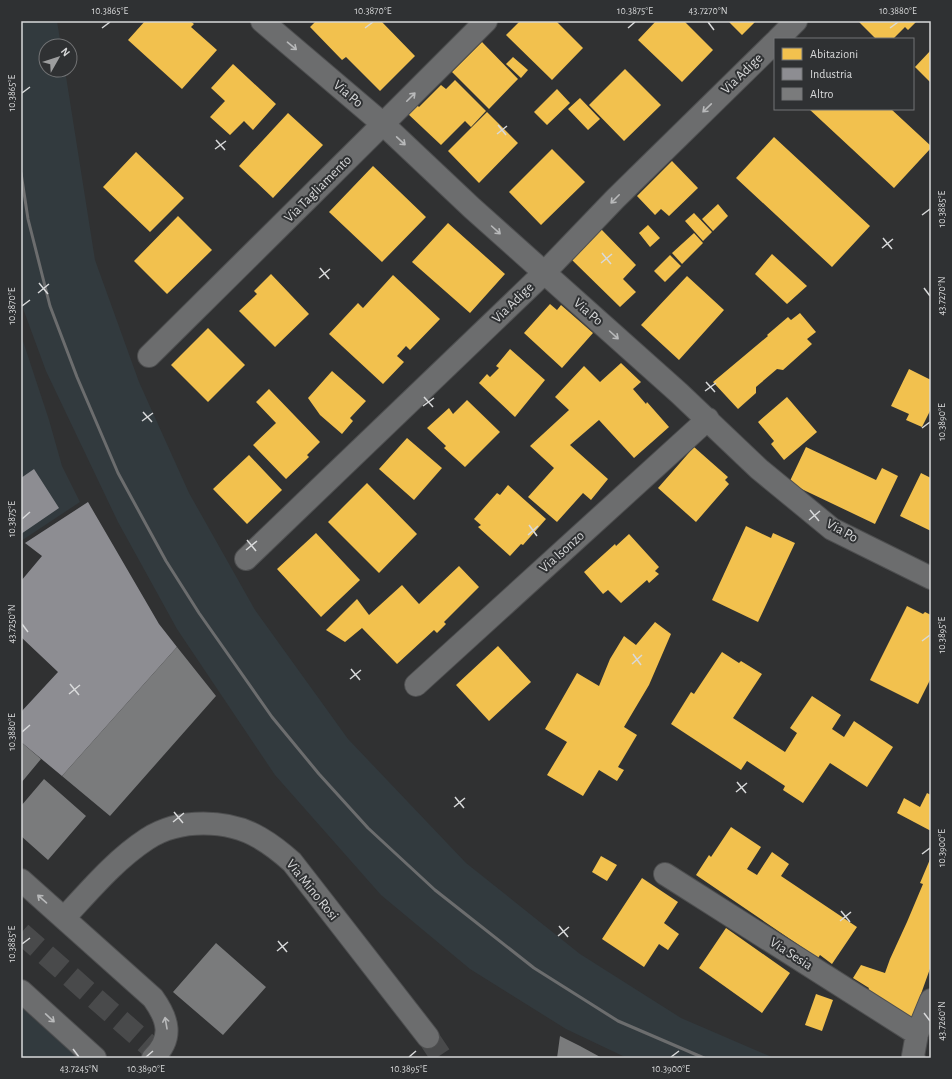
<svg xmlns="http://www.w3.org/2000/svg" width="952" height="1079" font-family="'Alegreya Sans',sans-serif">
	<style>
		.built { fill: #323a3e }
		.homes { fill: #f2c14e }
		.industry { fill: #8d8d92 }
		.building { fill: #7a7b7c }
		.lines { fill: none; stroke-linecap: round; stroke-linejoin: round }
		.street-tunnel { stroke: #494a4b; stroke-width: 22; stroke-dasharray: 22 11; stroke-linecap: butt }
		.primary-tunnel { stroke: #494a4b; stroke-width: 22; stroke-dasharray: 22 11; stroke-linecap: butt }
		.street-casing { stroke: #4e4f50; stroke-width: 24 }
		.street { stroke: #6c6d6e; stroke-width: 22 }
		.rail { stroke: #6c6d6e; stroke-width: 3 }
		.oneway { stroke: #b8b9ba }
		.ticks { fill: none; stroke: #d8d9da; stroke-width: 1.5 }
		.labels { text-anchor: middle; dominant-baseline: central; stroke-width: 4; stroke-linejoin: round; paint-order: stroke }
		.street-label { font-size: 14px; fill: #d8d9da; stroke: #2f3133 }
		.neatline { fill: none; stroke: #d8d9da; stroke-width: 1.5 }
		.ticks-label { font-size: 10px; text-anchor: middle; fill: #d8d9da }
	</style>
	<rect width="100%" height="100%" fill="#303132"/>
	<!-- built -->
	<path class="built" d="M21,21H57L61,46H46V70H65L95,260L139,382L189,493L255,610L348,739L466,863L580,954L681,1018L774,1058H627L566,1029L470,969L381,895L275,775L177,629L118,522L46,371L21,303Z
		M21,335L49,420L62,466L80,502L21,541Z
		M21,1007L78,1058H21Z"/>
	<!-- homes -->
	<path class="homes" d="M145,21H190L194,24L191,27L217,50L182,89L128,40Z
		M316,21H381L415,56L380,91L346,57L342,60L310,27Z
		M520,21H558L557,22L583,48L552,80L506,35Z
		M656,21H684L713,50L682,82L638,40Z
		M728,21H756L742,35Z
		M858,21H917L908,30L905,27L893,39H876Z
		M482,42L518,79L489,109L452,72Z
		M931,50V83L915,67Z
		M513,57L528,70L521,78L506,64Z
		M233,64L276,104L253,130L244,121L230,135L210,117L225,101L211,88Z
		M625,69L661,105L624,141L589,105Z
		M455,80L486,111L471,127L465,121L441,145L407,113L416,104L419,107L441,85L446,89Z
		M557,89L570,103L547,125L534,112Z
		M580,98L600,119L588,130L568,109Z
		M809,109H891L931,146V148L894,188Z
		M487,112L518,143L479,183L448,151Z
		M288,113L323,145L273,198L239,166Z
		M774,137L870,226L832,267L736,178Z
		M552,149L585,182L541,225L509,192Z
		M136,152L184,198L150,232L103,187Z
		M672,161L698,188L669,216L661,209L655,215L637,196Z
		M373,166L426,217L382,262L329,212Z
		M718,204L728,216L713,231L702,219Z
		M694,213L712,232L703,241L685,221Z
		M178,216L212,250L167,294L134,261Z
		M448,223L505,274L470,313L412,262Z
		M648,225L660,238L650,247L639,233Z
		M601,229L636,265L623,279L636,292L620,307L571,259Z
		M694,233L703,243L682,264L672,253Z
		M772,254L807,286L787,304L755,274Z
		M670,255L681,266L665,282L654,271Z
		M271,274L309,314L275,347L239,311L257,294L254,291Z
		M393,275L440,319L410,350L406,346L397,356L404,362L383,384L329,334L358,303L363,308Z
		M687,276L724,310L679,360L641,325Z
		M550,304L557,310L561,305L593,333L562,368L524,333Z
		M800,313L816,332L807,339L812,344L783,370L777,369L756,387V393L738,409L713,382L768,336L767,335L788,317L791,320Z
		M208,328L245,365L208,402L171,365Z
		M510,349L545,380L515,417L479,383L487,374L490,377L499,368L496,366Z
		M621,363L641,382L633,389L646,404L647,402L669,427L634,458L599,420L570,445L608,479L591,500L583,493L557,522L528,497L554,468L530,446L569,410L555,397L584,366L600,382Z
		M909,369L931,380V409L922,427L906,420L909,414L891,406Z
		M332,371L366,401L350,418L353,421L342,434L320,415L308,398Z
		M269,389L320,442L307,455L309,457L286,479L253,445L276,423L256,402Z
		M787,397L817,432L784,460L771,444L774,441L758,422Z
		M467,400L500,432L465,467L444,448L446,446L427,428L449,408L453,414Z
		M407,438L442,468L414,500L379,469Z
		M694,447L728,477L725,480L729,484L696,522L658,488Z
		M806,447L876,480L882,468L898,476L875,524L789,483Z
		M249,455L282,490L247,524L213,489Z
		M921,473L931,478V531L900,516Z
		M367,483L417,534L379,573L328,522Z
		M508,485L546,519L523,545L521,544L510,556L478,527L481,525L474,519L497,493L500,495Z
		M746,526L771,538L773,533L795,543L758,622L712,600Z
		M316,533L360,580L321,617L277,569Z
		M629,534L659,567L655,571L659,574L649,583L647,580L621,603L608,590L603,594L584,572L615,544L616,546Z
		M459,566L479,587L444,622L446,624L437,633L434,630L397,664L362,628L345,642L326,630L357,599L369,615L402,585L419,604Z
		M907,606L923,614L925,612L931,615V678L918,704L870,680Z
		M655,622L671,634L649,685L624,727L637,735L618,767L624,770L617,781L599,770L583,796L547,775L567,742L545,729L577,673L599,686L610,659L624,636L636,645Z
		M498,646L531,682L489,721L456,685Z
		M722,652L739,663L741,661L762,674L733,718L785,752L797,733L790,728L812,696L841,715L832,729L844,737L854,721L893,747L867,787L830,763L803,803L783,790L785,786L747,761L741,770L671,724L691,692L694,694Z
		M927,793L931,795V831L897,813L904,798L920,807Z
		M731,827L761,847L747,869L757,875L772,852L789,864L781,876L857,927L832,964L820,955L818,958L696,875L709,855L711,857Z
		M601,856L617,865L607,881L592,872Z
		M931,857V966L912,1019L868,990L869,988L853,978L861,965L885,973L890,959L907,922L923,884L920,883Z
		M642,878L678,902L664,923L679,934L668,950L659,944L644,967L602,939Z
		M726,928L790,973L762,1013L699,968Z
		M816,994L833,1000L822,1031L805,1025Z"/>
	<!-- industry -->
	<path class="industry" d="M34,469L59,508L21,534V478Z
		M88,502L159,624L177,647L62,776L21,742V712L58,672L21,637V581L42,556L25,543Z"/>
	<!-- building -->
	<path class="building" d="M177,647L216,696L110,816L62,776Z
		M21,742L41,759L21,783Z
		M44,779L86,816L48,860L21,836V806Z
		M216,943L266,987L223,1035L173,992Z
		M560,1036L580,1046L602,1058H557Z"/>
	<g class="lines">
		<!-- street-tunnel -->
		<path class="street-tunnel" d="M428,1037L442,1058"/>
		<!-- primary-tunnel -->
		<path class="primary-tunnel" d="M21,933L163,1058"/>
		<!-- street casing -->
		<g class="street-casing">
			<path id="street" d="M262,21L383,124L472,208L679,393L759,469L832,529L931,578
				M778,39L796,21
				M149,356L383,124L486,21
				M246,559L544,273L615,199L775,42
				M416,685L708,419
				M665,874L917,1034
				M21,880L153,998C168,1019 174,1038 153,1058
				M64,918C90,890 115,860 147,839C179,818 228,819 260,838C272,845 282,853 292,862L428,1037
				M21,991L95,1058
				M914,1058L913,1056L917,1034L931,1000"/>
		</g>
		<!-- street -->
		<use href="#street" class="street"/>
		<!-- rail -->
		<path class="rail" d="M21,173L28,219L50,306L77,377L118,473L166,561L199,613L272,717L319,774L368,828L435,890L534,968L618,1021L704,1058"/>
	</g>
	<!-- one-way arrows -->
	<defs><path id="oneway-shaft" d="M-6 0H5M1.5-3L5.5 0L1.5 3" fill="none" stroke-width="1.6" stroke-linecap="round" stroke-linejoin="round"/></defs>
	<g class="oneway">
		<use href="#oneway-shaft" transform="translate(292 46) rotate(40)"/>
		<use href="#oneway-shaft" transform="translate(411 97) rotate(-45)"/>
		<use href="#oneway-shaft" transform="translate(707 108) rotate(136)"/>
		<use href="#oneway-shaft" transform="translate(401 141) rotate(43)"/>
		<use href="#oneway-shaft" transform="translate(615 199) rotate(135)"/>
		<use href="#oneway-shaft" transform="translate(496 230) rotate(42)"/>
		<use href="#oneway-shaft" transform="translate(614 335) rotate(42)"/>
		<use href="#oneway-shaft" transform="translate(42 899) rotate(-139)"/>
		<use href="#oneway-shaft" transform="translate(50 1018) rotate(43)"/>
		<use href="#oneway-shaft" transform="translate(166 1023) rotate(-100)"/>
	</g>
	<!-- ticks -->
	<path class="ticks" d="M708,22L714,30M102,28L110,22M365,28L373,22M628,28L635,22M890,28L898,22M22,93L30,87M498,125L506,135M497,134L507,126M216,140L225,150M215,149L226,141M922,215L930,209M883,238L892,249M882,248L893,239M602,253L611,264M601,263L612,254M320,268L329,279M319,278L330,269M39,283L48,294M924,288L930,296M38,293L49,284M22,306L30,300M706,382L715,392M705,391L716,383M424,397L433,407M423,406L434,398M143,412L152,422M142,421L153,413M922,428L930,422M810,510L819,521M22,519L30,512M809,520L820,511M529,525L537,536M528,535L538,526M247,540L256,551M246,550L257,541M22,624L28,632M922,641L930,635M633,654L641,665M632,664L642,655M351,669L360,680M350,679L361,670M70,684L79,695M69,694L80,685M22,732L30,725M737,782L746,793M736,792L747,783M455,797L464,808M454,807L465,798M174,812L183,823M173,822L184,813M922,854L930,848M841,911L850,922M840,921L851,912M559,926L568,937M558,936L569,927M278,941L287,952M22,944L30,938M277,951L288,942M924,1013L930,1021M73,1049L79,1057M146,1057L153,1051M409,1057L416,1051M671,1057L679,1051"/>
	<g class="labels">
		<!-- street labels -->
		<g class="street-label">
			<text transform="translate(742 74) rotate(-44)">Via Adige</text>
			<text transform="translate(348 94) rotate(40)">Via Po</text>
			<text transform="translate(318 189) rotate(-45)">Via Tagliamento</text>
			<text transform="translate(513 303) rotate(-44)">Via Adige</text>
			<text transform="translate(588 312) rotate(41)">Via Po</text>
			<text transform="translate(842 531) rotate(29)">Via Po</text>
			<text transform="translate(562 552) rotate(-42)">Via Isonzo</text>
			<text transform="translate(312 890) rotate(51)">Via Mino Rosi</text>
			<text transform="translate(791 954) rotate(33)">Via Sesia</text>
		</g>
	</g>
	<!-- border -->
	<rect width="952" height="1079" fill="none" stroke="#2f3133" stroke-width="44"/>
	<!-- legend -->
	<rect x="774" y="38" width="140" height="72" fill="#2f3133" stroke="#737476"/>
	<rect x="782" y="48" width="20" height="12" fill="#f2c14e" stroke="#737476"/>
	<text x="810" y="58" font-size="12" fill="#d8d9da">Abitazioni</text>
	<rect x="782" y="68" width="20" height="12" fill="#8d8d92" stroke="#737476"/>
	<text x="810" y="78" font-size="12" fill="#d8d9da">Industria</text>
	<rect x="782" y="88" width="20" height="12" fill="#7a7b7c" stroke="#737476"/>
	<text x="810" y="98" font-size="12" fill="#d8d9da">Altro</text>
	<!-- north arrow -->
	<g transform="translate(58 58) rotate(51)"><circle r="19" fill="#2f3133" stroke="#737476"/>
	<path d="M0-3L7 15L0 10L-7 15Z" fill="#9d9e9f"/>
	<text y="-6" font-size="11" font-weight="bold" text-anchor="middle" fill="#d8d9da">N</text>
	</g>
	<rect x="22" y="22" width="908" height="1035" class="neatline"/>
	<g class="ticks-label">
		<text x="110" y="14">10.3865°E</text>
		<text x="373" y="14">10.3870°E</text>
		<text x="635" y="14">10.3875°E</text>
		<text x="708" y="14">43.7270°N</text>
		<text x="898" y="14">10.3880°E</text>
		<text transform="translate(11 93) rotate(-90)" y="4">10.3865°E</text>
		<text transform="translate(941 209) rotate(-90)" y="4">10.3885°E</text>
		<text transform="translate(941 296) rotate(-90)" y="4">43.7270°N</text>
		<text transform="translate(11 306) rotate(-90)" y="4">10.3870°E</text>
		<text transform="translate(941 422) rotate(-90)" y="4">10.3890°E</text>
		<text transform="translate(11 519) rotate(-90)" y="4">10.3875°E</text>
		<text transform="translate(11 624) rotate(-90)" y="4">43.7250°N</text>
		<text transform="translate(941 635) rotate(-90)" y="4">10.3895°E</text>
		<text transform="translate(11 732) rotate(-90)" y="4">10.3880°E</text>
		<text transform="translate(941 848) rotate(-90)" y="4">10.3900°E</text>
		<text transform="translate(11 944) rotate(-90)" y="4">10.3885°E</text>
		<text transform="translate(941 1021) rotate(-90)" y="4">43.7260°N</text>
		<text x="79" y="1072">43.7245°N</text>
		<text x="146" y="1072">10.3890°E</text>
		<text x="409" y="1072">10.3895°E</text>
		<text x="671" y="1072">10.3900°E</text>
	</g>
</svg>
